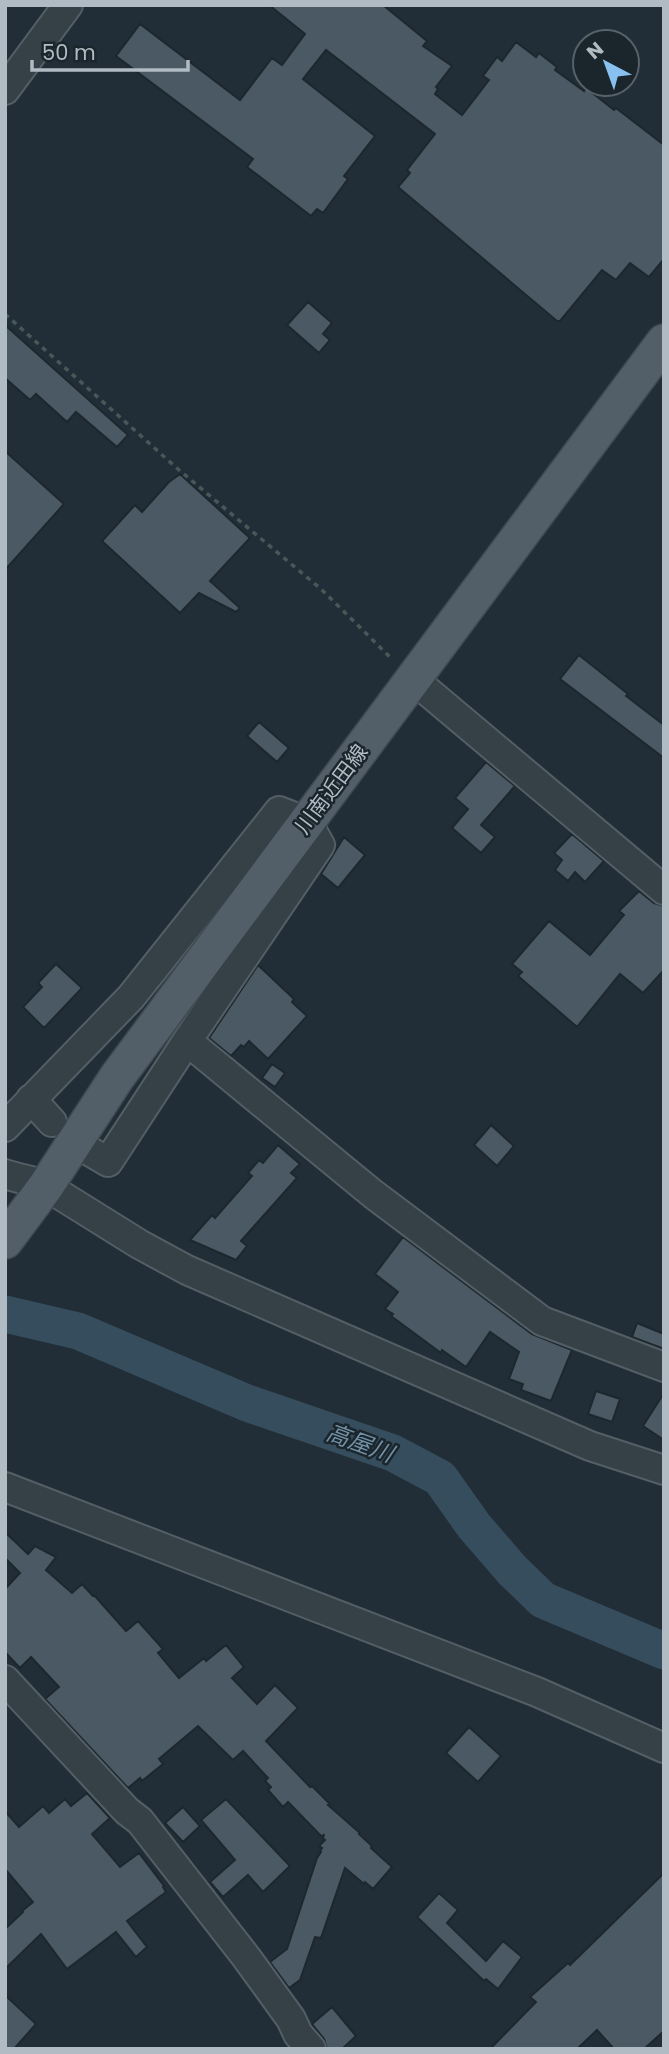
<svg xmlns="http://www.w3.org/2000/svg" width="669" height="2054" font-family="Poppins,'Noto Sans JP',sans-serif">
	<style>
		.lines { fill: none; stroke-linecap: round; stroke-linejoin: round }
		.river { stroke: #364d5d; stroke-width: 37 }
		.building { fill: #4a5963; stroke: #1d272e; stroke-width: 2 }
		.minor-casing { stroke: #535e65; stroke-width: 32 }
		.major-casing { stroke: #3f4951; stroke-width: 38 }
		.path { stroke: #465958; stroke-width: 3.5; stroke-dasharray: 5 5; stroke-linecap: butt }
		.minor { stroke: #354047; stroke-width: 28 }
		.major { stroke: #535f68; stroke-width: 35 }
		.labels { text-anchor: middle; dominant-baseline: central; stroke-width: 5; stroke-linejoin: round; paint-order: stroke }
		.street-label { font-size: 21px; fill: #b0bbc4; stroke: #1b252c }
		.water-label { font-size: 23px; font-style: italic; fill: #7291a6; stroke: #1b252c }
	</style>
	<rect width="100%" height="100%" fill="#222e37"/>
	<g class="lines">
		<!-- river -->
		<path class="river" d="M5,1314L78,1331L247,1403L393,1453L440,1478L474,1526L512,1570L543,1600L664,1651"/>
	</g>
	<!-- building -->
	<path class="building" d="M269,5H383L427,41L423,46L452,66L436,87L438,89L435,94L462,115L489,80L483,76L497,57L502,61L516,42L536,57L539,53L557,67L555,70L584,91L586,88L614,110L616,108L664,145V259L649,277L630,263L616,280L602,270L560,321H557L398,187L410,173L407,170L435,134L326,50L303,79L375,136L344,176L348,179L323,213L317,209L311,216L247,167L253,159L116,56L140,24L240,100L272,58L282,65L305,34Z
		M308,302L332,323L323,334L330,340L319,353L287,325Z
		M5,325L128,435L117,447L76,412L67,422L36,394L30,400L5,378Z
		M5,451L64,504L5,570Z
		M180,474L250,538L210,581L240,608L236,612L199,593L180,613L102,541L135,505L142,512L169,482Z
		M579,655L628,694L626,696L664,725V758L560,679Z
		M259,722L289,748L277,762L247,736Z
		M486,762L515,786L481,825L495,837L481,853L452,828L468,809L455,798Z
		M572,834L604,861L585,882L575,872L568,881L555,870L562,860L554,853Z
		M344,837L365,855L338,888L321,874Z
		M639,891L654,903L664,906V970L643,993L620,974L577,1027L518,976L522,972L512,964L549,921L590,955L624,915L619,911Z
		M56,964L82,988L44,1028L23,1007L42,987L38,983Z
		M258,965L294,999L292,1002L307,1016L268,1059L249,1041L244,1047L241,1045L231,1056L209,1038Z
		M272,1064L285,1073L275,1087L262,1078Z
		M491,1125L514,1146L497,1166L474,1145Z
		M278,1145L300,1164L291,1173L297,1178L241,1241L247,1246L236,1260L190,1240L212,1215L215,1218L252,1176L248,1173L259,1160L263,1163Z
		M403,1237L532,1334L572,1350L551,1401L521,1390L523,1384L509,1379L519,1352L490,1332L466,1367L442,1350L441,1353L391,1316L393,1314L385,1309L398,1292L375,1274Z
		M637,1323L664,1334V1349L632,1337Z
		M596,1391L620,1399L612,1422L588,1414Z
		M664,1393V1440L643,1426Z
		M5,1532L28,1554L35,1546L56,1557L46,1570L72,1593L82,1584L93,1596L94,1595L126,1631L138,1621L163,1649L158,1653L179,1678L204,1658L206,1661L226,1645L244,1667L232,1678L257,1704L275,1685L298,1708L266,1741L310,1787L312,1786L330,1804L328,1805L360,1833L359,1834L372,1846L371,1848L392,1867L373,1889L365,1882L364,1884L345,1868L321,1938L315,1937L300,1980L289,1988L270,1962L287,1949L317,1858L321,1852L320,1851L322,1848L319,1846L325,1840L323,1838L324,1834L322,1837L288,1802L283,1807L268,1790L271,1787L265,1781L268,1778L243,1751L233,1760L198,1726L159,1759L163,1764L142,1781L140,1778L128,1788L45,1699L59,1687L31,1657L20,1668L5,1652V1589L20,1573L5,1558Z
		M469,1727L501,1756L478,1782L446,1753Z
		M87,1793L110,1818L92,1834L120,1867L139,1853L164,1886L163,1887L166,1892L127,1921L147,1947L136,1957L116,1932L67,1969L41,1934L5,1969V1929L23,1912L22,1911L33,1902L5,1869V1811L19,1827L43,1806L49,1813L65,1799L71,1806Z
		M226,1799L290,1866L263,1892L248,1875L223,1897L210,1882L235,1860L201,1820Z
		M183,1807L200,1826L183,1842L165,1823Z
		M664,1873V2031L644,2049H614L597,2030L577,2049H490L536,2002L530,1997L568,1963L570,1965Z
		M439,1893L458,1910L447,1923L486,1961L503,1941L522,1957L498,1989L486,1979L484,1981L417,1917Z
		M5,1995L36,2024L14,2049H5Z
		M332,2007L356,2036L342,2049H327L324,2039L312,2024Z"/>
	<g class="lines">
		<!-- minor casing -->
		<g class="minor-casing">
			<path id="minor" d="M5,90L68,5
				M413,679L664,890
				M187,1041L373,1194L542,1321L664,1367
				M31,1099L52,1122
				M5,1127L131,997L279,811L307,822L320,845L187,1041L108,1162L91,1152
				M5,1174C19,1179 33,1180 46,1186L139,1244L187,1270L590,1446L664,1470
				M5,1487L537,1692L664,1748
				M5,1680L127,1811L140,1821L246,1957L291,2019L298,2034L311,2049"/>
		</g>
		<!-- major casing -->
		<g class="major-casing">
			<path id="major" d="M5,1241L46,1186L117,1077L664,342"/>
		</g>
		<!-- path -->
		<path class="path" d="M5,314L179,470L321,589L393,660"/>
		<!-- minor -->
		<use href="#minor" class="minor"/>
		<!-- major -->
		<use href="#major" class="major"/>
	</g>
	<g class="labels">
		<!-- street labels -->
		<g class="street-label">
			<text transform="translate(331 789) rotate(-53)">川南近田線</text>
		</g>
		<!-- water labels -->
		<g class="water-label">
			<text transform="translate(360 1443) rotate(20)">高屋川</text>
		</g>
	</g>
	<!-- border -->
	<rect width="669" height="2054" fill="none" stroke="#b0bbc4" stroke-width="14"/>
	<!-- north arrow -->
	<g transform="translate(606 63) rotate(319)"><circle r="33" fill="#1b252c" stroke="#576169" stroke-width="2"/>
	<path d="M0-5L12 26L0 18L-12 26Z" fill="#88c1f0"/>
	<text y="-10" font-size="19" font-weight="bold" text-anchor="middle" fill="#b0bbc4">N</text>
	</g>
	<!-- scale -->
	<path d="M32 60v10h156v-10" fill="none" stroke="#b0bbc4" stroke-width="3.5"/>
	<text x="42" y="60" font-size="21" fill="#b0bbc4" stroke="#1b252c" stroke-width="5" paint-order="stroke">50 m</text>
</svg>
